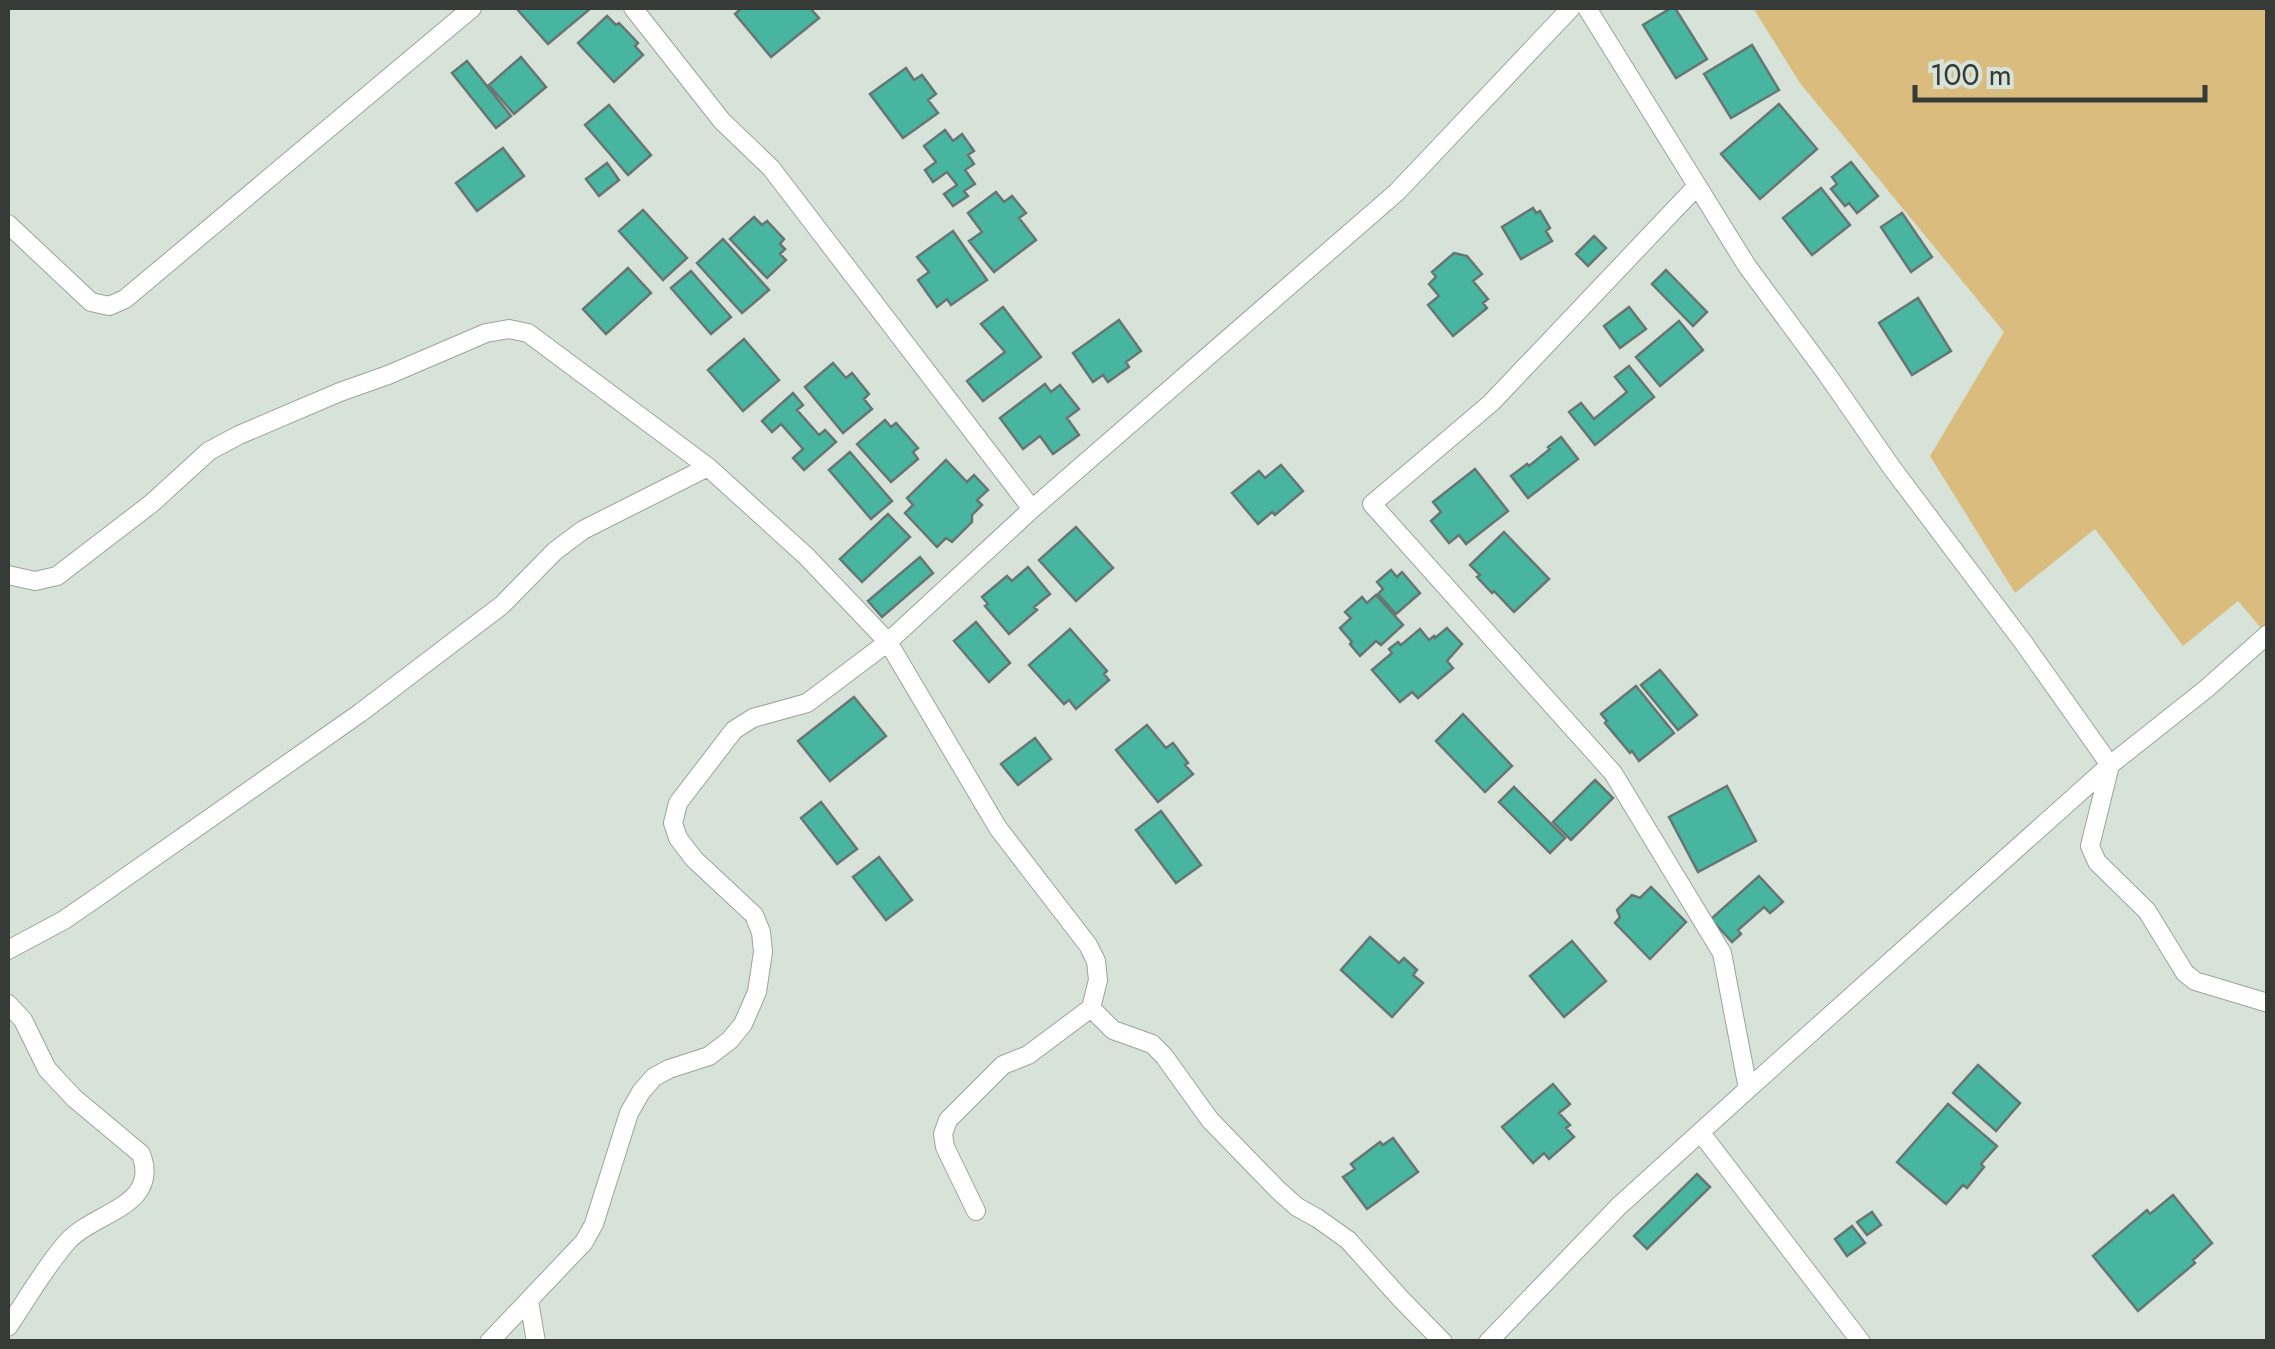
<svg xmlns="http://www.w3.org/2000/svg" width="2275" height="1349" font-family="Jost,sans-serif">
	<style>
		.green { fill: #dabd7e }
		.building { fill: #48b5a0; stroke: #677672; stroke-width: 2.5 }
		.lines { fill: none; stroke-linecap: round; stroke-linejoin: round }
		.street-casing { stroke: #9aa49a; stroke-width: 20 }
		.street { stroke: #fff; stroke-width: 18 }
	</style>
	<rect width="100%" height="100%" fill="#d7e3d8"/>
	<!-- green -->
	<path class="green" d="M1753,8H2267V635L2238,601L2183,646L2095,529L2015,593L1930,456L2004,332L1800,83Z"/>
	<!-- building -->
	<path class="building" d="M516,8H591L548,44Z
		M742,8H810L819,18L771,57L735,14Z
		M1671,8H1675L1707,59L1676,78L1643,25Z
		M607,16L616,25L619,23L638,43L635,46L643,55L614,82L578,43Z
		M1752,45L1779,90L1731,118L1704,74Z
		M521,57L546,87L514,114L489,85Z
		M467,61L511,116L496,128L452,73Z
		M906,68L914,80L922,75L936,94L928,100L938,113L903,138L870,94Z
		M1779,104L1817,149L1760,199L1721,154Z
		M609,105L651,155L628,175L585,125Z
		M945,130L953,141L962,134L974,151L968,155L974,164L965,170L975,184L964,191L968,196L953,206L944,194L957,185L947,172L933,182L925,170L936,162L924,146Z
		M503,148L524,176L477,211L456,183Z
		M1851,162L1878,196L1857,213L1849,203L1845,206L1831,189L1837,184L1832,177Z
		M607,163L619,180L599,196L586,179Z
		M1821,188L1850,225L1812,255L1783,218Z
		M996,192L1004,202L1012,196L1026,213L1019,218L1036,240L994,272L969,241L982,232L968,213Z
		M1533,208L1536,213L1540,211L1550,228L1546,231L1552,241L1521,259L1502,227Z
		M643,210L687,258L663,280L619,231Z
		M1902,213L1932,257L1911,272L1881,227Z
		M754,217L762,225L767,221L784,239L780,244L785,249L780,254L786,260L767,278L730,239Z
		M953,231L987,280L951,305L947,299L937,307L918,280L929,272L917,257Z
		M1594,236L1606,248L1588,266L1576,254Z
		M723,239L769,290L742,313L697,263Z
		M1454,253L1467,256L1482,274L1473,281L1488,299L1483,303L1487,308L1453,336L1428,305L1439,296L1429,284L1436,277L1432,272Z
		M628,268L651,293L606,334L583,309Z
		M1666,270L1707,312L1693,326L1652,284Z
		M691,271L731,317L711,334L671,288Z
		M1918,298L1951,351L1912,375L1879,323Z
		M1003,307L1041,357L983,401L967,381L1005,352L981,324Z
		M1629,307L1646,329L1620,348L1604,326Z
		M1119,320L1141,351L1126,362L1129,367L1108,382L1103,375L1093,382L1073,353Z
		M1679,321L1703,350L1660,386L1636,357Z
		M744,339L779,380L743,411L708,370Z
		M833,363L846,378L852,373L869,394L864,399L872,409L843,433L805,387Z
		M1629,366L1654,397L1595,445L1569,412L1581,403L1594,419L1627,392L1615,377Z
		M1045,384L1051,392L1060,385L1079,409L1067,418L1079,435L1053,454L1040,436L1023,449L1000,418Z
		M793,393L803,405L797,410L819,435L825,430L836,442L804,470L793,458L803,449L781,424L772,432L762,421Z
		M885,420L891,427L896,423L918,448L913,452L918,459L891,482L857,444Z
		M1561,437L1578,459L1528,498L1511,476L1527,464L1529,466L1550,449L1548,447Z
		M850,452L892,501L871,519L829,470Z
		M946,460L967,482L974,475L988,490L977,500L982,505L972,515V522L952,542L946,538L937,547L905,513L913,505L907,498Z
		M1281,465L1303,491L1275,515L1272,512L1258,524L1232,493L1259,471L1265,478Z
		M1475,469L1508,511L1466,544L1459,535L1449,543L1431,521L1441,512L1433,502Z
		M888,514L910,537L862,582L840,559Z
		M1076,527L1113,568L1076,601L1039,560Z
		M1504,532L1549,579L1514,612L1494,591L1492,593L1477,577L1480,575L1470,565Z
		M920,557L933,573L882,617L868,601Z
		M1028,567L1050,594L1034,607L1037,610L1009,634L985,606L988,604L982,597L1007,576L1012,581Z
		M1391,570L1397,577L1402,572L1420,593L1396,614L1378,594L1383,589L1377,582Z
		M1376,595L1403,625L1381,645L1376,641L1360,656L1350,644L1352,642L1340,628L1351,618L1345,612L1362,597L1367,603Z
		M976,622L1010,663L989,682L954,641Z
		M1447,628L1462,644L1447,661L1453,668L1418,698L1412,692L1400,702L1372,670L1392,653L1389,649L1398,642L1401,645L1420,629L1429,640L1434,636L1435,638Z
		M1070,629L1107,671L1104,674L1109,680L1076,709L1069,700L1064,704L1029,665Z
		M1660,670L1697,715L1678,730L1641,685Z
		M1636,686L1674,733L1639,761L1632,751L1630,753L1605,723L1607,721L1601,714Z
		M854,697L886,736L830,781L798,741Z
		M1463,714L1512,766L1485,792L1436,741Z
		M1147,725L1166,748L1173,743L1188,763L1185,765L1193,774L1158,802L1116,750Z
		M1035,738L1051,759L1018,785L1001,764Z
		M1595,780L1613,798L1571,840L1553,822Z
		M1727,786L1756,841L1698,872L1669,817Z
		M1514,787L1565,838L1550,853L1499,802Z
		M821,802L857,849L837,864L801,818Z
		M1161,811L1201,865L1176,883L1136,830Z
		M879,857L912,900L886,920L853,877Z
		M1759,876L1783,902L1770,913L1764,907L1738,930L1741,934L1732,942L1711,919Z
		M1651,887L1686,922L1650,959L1615,923L1620,917L1617,910L1632,895L1640,898Z
		M1370,937L1399,963L1404,958L1417,970L1413,975L1423,983L1392,1017L1341,970Z
		M1572,941L1606,981L1564,1017L1530,976Z
		M1978,1065L2020,1103L1996,1131L1953,1093Z
		M1553,1084L1570,1104L1559,1113L1570,1125L1566,1128L1574,1137L1549,1159L1544,1153L1533,1163L1502,1127Z
		M1948,1104L1997,1146L1981,1164L1984,1167L1967,1188L1963,1185L1946,1204L1897,1162Z
		M1393,1138L1418,1172L1367,1209L1343,1177L1355,1169L1351,1164L1380,1142L1383,1145Z
		M1697,1174L1710,1187L1647,1249L1634,1236Z
		M2173,1195L2212,1243L2193,1260L2195,1263L2138,1311L2093,1256L2147,1210L2150,1214Z
		M1872,1212L1881,1225L1867,1235L1857,1222Z
		M1852,1226L1865,1243L1847,1256L1835,1239Z"/>
	<g class="lines">
		<!-- street casing -->
		<g class="street-casing">
			<path id="street" d="M633,8L722,121L771,168L1032,509
				M1587,8L1747,266L1826,373L1892,468L2023,642L2110,765L2090,846L2097,862L2147,911L2185,973L2195,981L2268,1003
				M1696,187L1491,403L1372,504L1613,773L1722,953L1748,1089
				M8,224L91,302L109,306L125,299L472,8
				M8,575L35,581L57,576L152,503L209,451L239,435L340,392L388,375L486,333L509,329L528,333L708,467L806,556L888,642L998,828L1088,945L1096,961L1098,980L1091,1008L1028,1055L1003,1065L948,1120L943,1134L945,1147L976,1211
				M8,950L64,920L96,898L360,713L502,605L555,551L583,530L708,467
				M8,1004L23,1020L47,1069L74,1098L141,1154C161,1207 93,1212 67,1242C45,1267 27,1299 8,1327
				M1091,1008L1113,1030L1152,1044L1164,1056L1210,1120L1278,1190L1297,1207L1317,1218L1348,1240L1400,1298L1443,1342
				M1701,1133L1861,1342
				M529,1301L536,1342
				M489,1342L584,1242L594,1224L629,1113L641,1092L654,1077L669,1069L709,1056L730,1040L743,1024L757,992L763,952L761,932L754,915L694,859L678,838L673,823L678,803L734,730L753,718L807,703L888,642L1032,509L1397,192L1571,8
				M1488,1342L1619,1206L1748,1089L2110,765L2206,689L2268,634"/>
		</g>
		<!-- street -->
		<use href="#street" class="street"/>
	</g>
	<!-- border -->
	<rect width="2275" height="1349" fill="none" stroke="#373b37" stroke-width="20"/>
	<!-- scale -->
	<path d="M1915 85v15h290v-15" fill="none" stroke="#373b37" stroke-width="5"/>
	<text x="1930" y="85" font-size="30" fill="#373b37" stroke="#d7e3d8" stroke-width="8" paint-order="stroke">100 m</text>
</svg>
